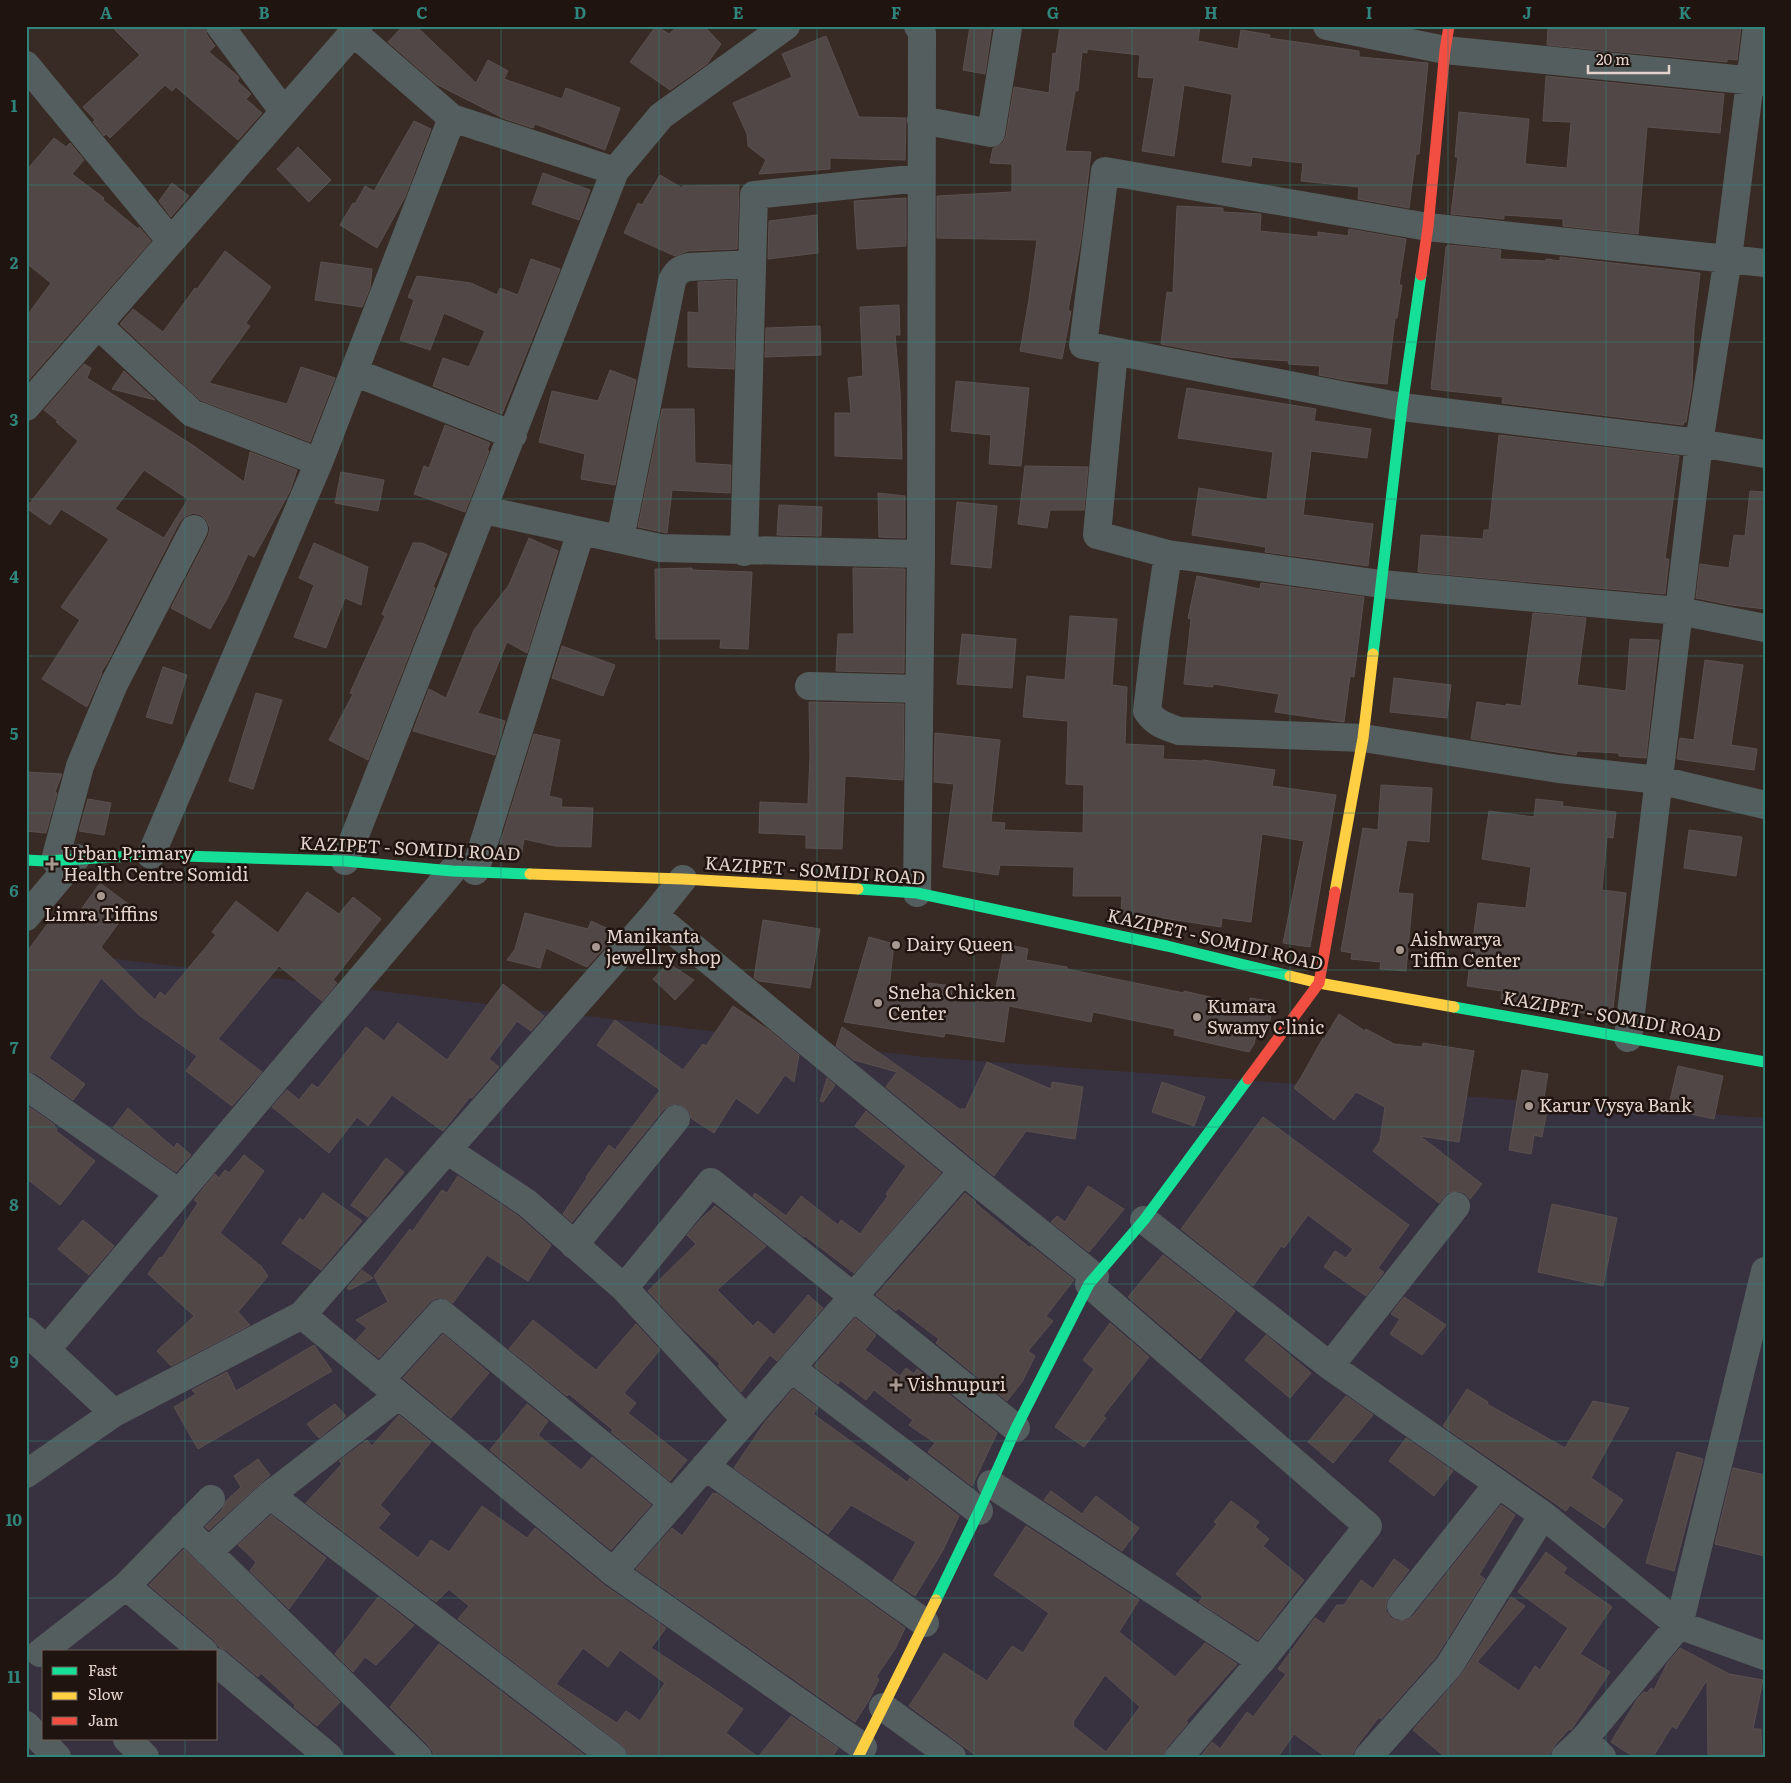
<svg xmlns="http://www.w3.org/2000/svg" width="1791" height="1783" font-family="Literata,serif">
	<style>
		.medical { fill: #383240; fill-rule: evenodd }
		.building { fill: #514746; stroke: #5a504f; fill-rule: evenodd }
		.lines { fill: none; stroke-linecap: round; stroke-linejoin: round }
		.street { stroke: #555e5f; stroke-width: 28 }
		.fast { stroke: #16e098; stroke-width: 11 }
		.slow { stroke: #ffcf43; stroke-width: 11 }
		.jam { stroke: #f24e42; stroke-width: 11 }
		.grid { fill: none; stroke: #2f847c; stroke-width: 1; stroke-opacity: 0.55 }
		.poi-dot { fill: #a79892; stroke: #1f140f; stroke-width: 2 }
		.labels { text-anchor: middle; stroke-width: 5; stroke-linejoin: round; paint-order: stroke }
		.street-label { font-size: 18px; fill: #e3d3cc; stroke: #1f140f }
		.poi-label { font-size: 18px; fill: #e3d3cc; stroke: #1f140f; text-anchor: start }
		.neatline { fill: none; stroke: #2f847c; stroke-width: 2 }
		.grid-label { font-size: 16px; text-anchor: middle; font-weight: bold; fill: #2f847c }
	</style>
	<rect width="100%" height="100%" fill="#382b25"/>
	<path class="medical" d="M26,948L924,1057L1765,1118V1757H26ZM44,1652H216V1739H44Z"/>
	<path class="building" d="M111,26H205L207,35L215,46L209,52L238,76L239,78L237,81L251,94L246,99L262,113L238,140L176,87L172,91L165,85L110,138L106,134L104,136L93,122L95,120L83,107L140,55Z
		M403,26H416L476,83L488,60L508,71L504,79L562,99L566,88L620,108L605,150L535,124L533,128L505,119L436,84L388,42Z
		M656,26L669,34L678,26H704L721,44L707,64L670,90L630,62Z
		M970,26H992L985,74L963,70Z
		M1060,26H1200L1198,41L1238,49L1241,30L1270,35L1269,38L1359,51V57L1428,63L1419,154H1416L1409,208L1358,199L1359,187L1301,181L1303,163L1252,157L1251,166L1222,162L1232,96L1231,94L1184,85L1174,156L1142,151L1154,78L1138,77L1140,55L1087,49V53L1082,52L1078,91H1075L1065,151L1091,152L1081,239L1068,311H1071L1062,359L1020,351L1029,299L1037,240L937,238V196L1012,192V164L990,163L993,148L1003,143L1006,136L1014,87L1049,93L1053,53L1056,54Z
		M1548,26H1741L1737,60L1727,59V62L1547,45Z
		M826,36L859,117L906,118L905,160L830,158V169L759,174L766,160L748,146L747,134L733,103L792,77L782,54Z
		M1546,76L1724,94L1720,133L1647,127L1638,234L1563,226V219L1504,215V219L1451,214L1458,157H1455L1459,112L1529,119L1525,164L1567,168L1571,122L1543,121Z
		M414,121L431,129L405,197L377,248L340,225L353,203L355,204L365,186L374,191Z
		M54,138L66,147L70,143L84,160L72,174L104,198L103,200L138,229L139,227L151,241L26,383V317L51,283L26,263V171Z
		M298,147L331,180L309,202L277,169Z
		M543,173L590,190L579,220L532,204Z
		M660,175L682,188L683,186L739,185L737,249L688,251L675,256L624,233L638,203L642,205Z
		M172,183L189,196L171,217L159,201Z
		M906,198V246L857,249L854,201Z
		M1177,206L1223,208V212L1261,214L1260,231L1318,237V232L1348,236L1349,229L1406,239L1399,285H1402L1397,318H1395L1387,384L1345,380L1319,375L1320,366L1288,364L1289,361L1228,357L1161,344L1167,292L1173,293Z
		M817,215L818,253L768,259L769,221Z
		M1448,245L1501,250L1500,259L1546,261V259L1560,261V257L1700,273L1694,327L1692,386L1686,422H1684L1683,425L1502,403L1503,397L1431,389L1446,247H1447Z
		M225,251L271,287L246,323L250,326L209,383L287,404L301,367L335,378L310,442L200,400L120,324L133,309L163,332L195,288L197,289Z
		M531,259L560,269L502,414L433,386L443,358L469,367L485,331L444,313L430,350L400,340L414,300L408,297L417,276L471,283L497,295L500,288L518,295Z
		M321,262L372,269L370,288L362,307L315,300Z
		M736,280L734,369L688,367V312L699,313L698,282Z
		M899,305L900,335H895L900,391L902,459L835,456V413H851L848,378L863,376L860,307Z
		M820,326L821,355L765,357L766,328Z
		M84,364L91,368L87,378L194,446L244,482L250,452L297,470L290,491L254,557L248,554L228,597L210,629L171,608L208,536L210,529L207,521L201,515L193,513L186,516L180,521L107,663L101,672L102,673L87,707L42,679L80,620L61,607L109,539L61,509L50,525L26,508L78,441L56,422L58,421L44,410ZM144,470L188,499L164,538L115,509Z
		M610,370L636,380L615,485L581,479L585,454L539,442L552,391L598,401Z
		M124,371L155,400L112,389Z
		M956,381L1029,388L1021,466L989,464L991,435L951,431Z
		M1187,388L1316,409L1314,421L1371,429L1367,458L1311,451L1303,515L1373,524L1368,566L1265,552L1266,547L1192,535L1199,488L1267,500L1273,452L1178,438Z
		M662,409H694L695,463L731,465L730,493L672,490L667,533L638,527Z
		M445,425L490,443L487,450L489,451L465,512L414,494L424,466L429,468Z
		M1499,435L1679,456L1665,559H1669L1665,594L1418,572L1421,535L1483,539L1484,530H1489Z
		M1025,466L1088,467L1084,510H1050L1047,528L1018,524Z
		M341,472L384,480L378,511L335,503Z
		M1750,491L1765,492V609L1731,605L1696,598L1700,564L1729,568L1734,535L1745,536Z
		M878,493L905,496V538L879,537Z
		M957,502L997,506L991,568L951,564Z
		M779,505L822,507L821,536L777,535Z
		M529,538L558,551L527,653L507,642L478,713L505,721L495,755L413,731L429,689L446,698L474,630L509,585Z
		M314,543L368,567L361,605L345,598L326,648L294,637L314,585L299,578Z
		M413,543H422L447,554L433,587L435,588L368,760L329,740L353,694L350,693L385,616L382,614Z
		M692,568V570L752,572L748,649L720,648L721,639H656L655,569Z
		M853,568L905,569L904,673L836,671L838,634H854Z
		M1197,576L1260,589L1261,583L1364,597L1354,677L1350,676L1344,722L1275,712L1279,694L1213,684V687L1184,684L1191,619L1188,618Z
		M1533,613L1586,618L1577,685L1626,691L1630,639L1659,640L1646,758L1619,756V753L1577,751L1576,755L1471,739L1477,702L1506,706V704L1521,706Z
		M1070,616L1117,619L1112,685L1127,687L1125,744L1164,746L1163,759L1203,761V760L1275,770L1272,786L1336,795L1310,947L1283,943L1304,841L1262,834L1251,922L1222,918L1221,927L1157,917V916L1121,914L1122,896H1073L1074,867L1000,865L998,875L943,867L954,784L934,782L935,733L1000,740L991,822L1005,823L1004,830L1083,833L1084,785L1066,784L1068,721L1023,717L1027,676L1065,680Z
		M962,634L1016,639L1012,688L957,684Z
		M562,646L615,665L603,696L552,678Z
		M1705,660L1743,665L1731,745L1757,749L1754,770L1677,759L1680,738L1694,740Z
		M163,667L187,675L172,724L146,717Z
		M1394,678L1451,685L1447,718L1390,712Z
		M256,693L282,700L253,789L229,781Z
		M809,702L904,704L903,780L845,776L842,849L806,848V835L759,833L760,802L808,804L810,756Z
		M534,734L560,740L549,796L562,799L561,807L593,808L591,847L555,846L524,839L521,857L497,853Z
		M26,772L62,774L55,792L57,793L46,833L26,831Z
		M1381,785L1432,788L1429,842L1407,840L1398,893L1413,894L1406,971L1380,969L1381,962L1351,959L1352,953L1341,951L1363,828L1378,830Z
		M88,799L111,803L104,835L79,831Z
		M1536,799L1563,802L1562,806L1616,812L1613,838L1607,837L1602,890L1626,893L1612,1018L1501,999L1502,991L1467,986L1478,903L1526,908L1531,867L1482,859L1489,811L1534,817Z
		M1689,830L1742,837L1736,876L1684,868Z
		M100,883L131,906L101,947L155,1000L160,992L165,996L216,935L212,932L236,901L278,933L307,892L339,914L353,897L381,919L333,980L337,983L322,1001L279,966L218,1039L262,1072L232,1106L186,1071L197,1056L139,1015L101,978L49,1058L85,1084L73,1100L35,1073L26,1071V953L60,907L75,918Z
		M525,913L588,929L591,921L618,933L587,967L546,948L540,968L507,960L515,949Z
		M763,920L820,929L810,988L759,981L754,978Z
		M869,937L894,944L888,996L926,1000L928,983L953,986L951,997L993,1003L1005,944L1028,949L1026,960L1067,967V969L1184,993V991L1249,1006L1250,998L1274,1002L1269,1024L1260,1036L1256,1035L1254,1044L1249,1052L1174,1035L1175,1029L1093,1012L1091,1022L1009,1006L1004,1042L945,1033L944,1037L844,1022Z
		M668,963L694,980L675,1000L653,979Z
		M503,984L544,1016L531,1031L517,1021L489,1059L499,1067L472,1098L470,1097L443,1131L392,1095L368,1126L357,1117L329,1153L272,1107L287,1090L299,1100L312,1084L318,1088L366,1027L384,1041L398,1023L447,1060Z
		M733,1006L769,1030L799,1055L794,1082L785,1075L758,1114L736,1098L714,1133L691,1118L690,1113L685,1107L678,1104L670,1105L664,1109L572,1222L563,1214L587,1178L586,1177L609,1145L615,1150L660,1090L597,1045L615,1020L683,1070L703,1044L706,1046Z
		M1339,1014L1365,1031L1366,1029L1394,1044L1422,1047L1423,1043L1474,1051L1459,1142L1420,1136L1482,1184L1470,1199L1465,1193L1458,1191L1447,1193L1439,1203L1373,1151L1380,1141L1385,1107L1356,1092L1334,1120L1294,1088L1300,1079L1323,1038L1324,1039Z
		M842,1027L961,1110L962,1108L965,1110L987,1062L1051,1089L1052,1082L1083,1087L1075,1139L1026,1131L994,1176L886,1087L897,1072L854,1060L836,1046Z
		M1678,1066L1723,1076L1714,1119L1668,1109Z
		M1522,1070L1548,1074L1542,1110L1547,1111L1542,1137L1534,1135L1531,1154L1509,1150Z
		M827,1078L835,1085L823,1102L820,1101Z
		M1162,1082L1205,1097L1194,1126L1152,1112Z
		M26,1105L55,1125L54,1127L57,1129L56,1131L95,1161L60,1205L26,1178Z
		M128,1108L174,1148L177,1143L191,1155L176,1172L113,1128Z
		M866,1111L941,1173L854,1273L805,1236L804,1237L753,1196L755,1193L786,1216L801,1196L838,1225L841,1220L860,1234L888,1196L886,1194L906,1166L855,1126Z
		M1263,1117L1409,1225L1378,1268L1384,1272L1366,1296L1324,1267L1335,1251L1346,1258L1353,1249L1308,1215L1284,1248L1281,1246L1253,1286L1181,1229Z
		M244,1155L264,1171L220,1233L261,1266L268,1276L238,1312L250,1325L171,1366L157,1351L194,1316L148,1274L160,1257L162,1258L198,1203L194,1200L215,1174L219,1178L225,1170L229,1173Z
		M386,1158L404,1172L368,1217L351,1205Z
		M458,1176L517,1215L551,1245L528,1281L487,1255L453,1303L443,1298H436L430,1302L379,1358L356,1340L367,1328L356,1320L388,1302L374,1276L410,1229L412,1232L442,1190L447,1193Z
		M1088,1186L1124,1209L1089,1252L1051,1222L1057,1216L1065,1222Z
		M323,1193L362,1221L321,1270L282,1243L300,1218L303,1221Z
		M965,1193L976,1202L975,1203L1030,1248L1031,1246L1074,1280L1046,1316L1053,1321L1028,1351L1035,1356L1022,1382L1007,1401L936,1343L939,1339L898,1308L896,1311L876,1295Z
		M1552,1204L1617,1218L1603,1286L1538,1272Z
		M715,1206L766,1246L717,1290L753,1326L758,1321L774,1335L808,1295L823,1308L777,1361L770,1355L741,1392L718,1366L720,1364L683,1329L648,1291L696,1244L687,1235L702,1218Z
		M83,1220L114,1246L89,1275L58,1249Z
		M1163,1255L1235,1311L1200,1359L1128,1297Z
		M362,1270L373,1278L349,1290L347,1288Z
		M1404,1297L1446,1325L1422,1355L1390,1334L1400,1319L1391,1314Z
		M855,1318L876,1335L865,1350L900,1376L906,1368L914,1374L917,1369L997,1433L972,1486L928,1452L935,1443L909,1425L913,1420L874,1390L866,1400L840,1380L838,1384L814,1366Z
		M533,1320L596,1370L636,1324L660,1350L624,1393L636,1403L628,1413L687,1460L670,1481L611,1432L613,1430L569,1394L567,1396L509,1349Z
		M1110,1323L1149,1357L1103,1416L1106,1418L1084,1447L1055,1427L1094,1369L1083,1360Z
		M443,1334L489,1373L451,1418L403,1378Z
		M1266,1335L1311,1373L1290,1398L1245,1360Z
		M314,1345L332,1371L198,1449L174,1407L196,1394L192,1390L227,1372L236,1391Z
		M793,1389L818,1408L813,1414L907,1482L910,1478L959,1516L943,1550L915,1596L893,1581L916,1542L851,1505L828,1534L734,1468L765,1422Z
		M1467,1389L1488,1402L1487,1404L1565,1448L1593,1401L1629,1408L1591,1478L1623,1500L1604,1528L1570,1505L1566,1511L1443,1426Z
		M1346,1396L1373,1415L1333,1463L1308,1442Z
		M335,1404L346,1416L319,1438L307,1424Z
		M527,1404L548,1421L538,1435L581,1470L592,1457L651,1505L611,1550L490,1450Z
		M399,1415L431,1442L380,1505L390,1514L378,1528L418,1558L431,1540L449,1552L482,1506L527,1538L535,1528L604,1585L666,1628L651,1648L699,1679L743,1709L726,1733L758,1757L791,1716L838,1748L832,1757H628L627,1751L622,1745L458,1619L469,1606L449,1589L436,1602L306,1503L342,1464L339,1461L367,1440L372,1446ZM583,1648L608,1667L620,1650L665,1683L640,1721L626,1711L617,1723L556,1684Z
		M1406,1438L1453,1471L1434,1496L1389,1461Z
		M1677,1452L1703,1459L1674,1571L1646,1563Z
		M258,1459L270,1475L209,1530L205,1527L222,1510L226,1501L241,1487L234,1476Z
		M1733,1468L1765,1475V1556L1715,1544Z
		M1051,1491L1082,1514L1096,1496L1139,1528L1122,1551L1044,1500Z
		M713,1493L716,1495V1493L905,1628L895,1649L876,1677L879,1679L869,1700L855,1722L636,1569L672,1528L682,1536Z
		M1231,1501L1259,1522L1255,1527L1269,1539L1263,1546L1304,1580L1258,1640L1199,1602L1203,1597L1176,1574L1217,1524L1214,1522Z
		M1501,1505L1515,1515L1479,1575L1485,1579L1436,1657L1381,1719L1379,1717L1356,1747L1351,1757H1326L1294,1734L1278,1757H1200L1212,1742L1220,1749L1247,1712L1253,1717L1286,1674L1278,1669L1315,1618L1324,1624L1337,1605H1344L1361,1580L1373,1589L1394,1559L1409,1570L1389,1597L1386,1603V1611L1391,1618L1398,1621L1407,1620L1413,1616Z
		M271,1515L326,1558L289,1609L250,1571L256,1562L238,1545Z
		M1026,1526L1139,1600L1119,1632L1175,1677L1205,1643L1237,1664L1186,1721L1188,1723L1167,1747L1164,1757H978L909,1706L944,1653L987,1681L1012,1646L1023,1653L1049,1613L994,1575ZM1105,1675L1140,1707L1106,1752L1073,1726L1074,1723L1073,1722Z
		M184,1549L340,1702L317,1726L294,1707L295,1705L261,1673L258,1677L226,1650L219,1647L214,1640L149,1585Z
		M1546,1552L1567,1568L1563,1573L1612,1607L1580,1654L1610,1672L1571,1730L1569,1729L1554,1746L1548,1757H1445L1413,1730L1462,1674L1511,1597L1525,1606L1477,1662L1519,1691L1535,1666L1540,1670L1568,1628L1518,1592Z
		M378,1597L414,1625L376,1665L365,1657L353,1672L335,1654Z
		M439,1644L587,1757H433V1752L429,1746L390,1707Z
		M1680,1648L1729,1674L1763,1680L1753,1729H1761L1762,1757H1708L1707,1680L1676,1729L1672,1726L1653,1757H1634L1611,1742L1638,1698L1644,1692L1647,1693L1651,1688L1654,1690L1668,1662Z"/>
	<g class="lines">
		<path class="street" d="M220,26L284,112
			M1327,26L1445,50L1765,82
			M353,32L452,118L615,171
			M26,65L171,241
			M921,120L991,133L1008,28
			M1765,263L1428,227L1105,171L1083,345L1402,407L1699,443L1765,454
			M98,325L192,413L319,462
			M1114,351L1097,535L1168,554L1381,584L1679,611L1765,628
			M354,372L513,435
			M26,407L359,26
			M484,510L660,548L921,554
			M620,539L672,281C676,272 680,269 689,267L752,264
			M744,552L754,195L921,178
			M1168,554L1156,635L1147,711C1156,724 1165,726 1179,731L1363,738L1559,769L1659,780L1765,805
			M809,686L919,689
			M151,855L319,462L452,118
			M55,860L80,766L114,684L194,529
			M345,861L615,171L661,116L786,26
			M475,871L581,531
			M917,893L921,554L922,33L918,26
			M654,915L963,1171L1095,1277
			M26,917L76,858
			M1628,1038L1699,443L1728,258L1757,26
			M26,1086L179,1193
			M447,1150L527,1203L624,1288L746,1420
			M1144,1220L1330,1366L1543,1515L1679,1625L1765,1656
			M574,1245L676,1119
			M1089,1284L1368,1526L1261,1661L1179,1757
			M624,1288L711,1182L1016,1428
			M302,1315L613,1572L863,1747
			M26,1331L114,1413
			M47,1349L452,871
			M1330,1366L1456,1206
			M791,1368L979,1511
			M380,1380L441,1313L673,1503
			M705,1466L925,1623
			M26,1474L114,1413L302,1315L654,915L683,879
			M991,1484L1261,1661
			M270,1495L613,1757
			M183,1527L418,1757
			M208,1552L270,1495L398,1396
			M613,1572L963,1171
			M126,1586L211,1499
			M1401,1606L1498,1484
			M40,1653L126,1586L204,1652
			M216,1662L329,1757
			M883,1707L952,1757
			M26,1725L57,1757
			M127,1739L145,1757
			M1584,1739L1602,1757
			M1368,1757L1449,1666L1543,1515
			M1565,1757L1584,1739L1679,1625L1765,1271"/>
		<path class="fast" d="M1373,654L1402,407L1421,275
			M26,860L45,861L151,855L345,861L452,871L530,874
			M858,889L917,893L1167,946L1290,976
			M1454,1007L1765,1062
			M936,1600L979,1511L1016,1428L1089,1284L1144,1220L1248,1079"/>
		<path class="slow" d="M530,874L683,879L858,889
			M1335,892L1363,738L1373,654
			M1290,976L1319,983L1454,1007
			M858,1757L936,1600"/>
		<path class="jam" d="M1421,275L1428,227L1445,50L1449,26
			M1248,1079L1319,983L1335,892"/>
	</g>
	<path class="grid" d="M185,26V1652M343,26V1757M501,26V1757M659,26V1757M817,26V1757M974,26V1757M1132,26V1757M1290,26V1757M1448,26V1757M1606,26V1757M26,185H1765M26,342H1765M26,499H1765M26,656H1765M26,813H1765M26,970H1765M26,1127H1765M26,1284H1765M26,1441H1765M26,1598H1765M185,1739V1757"/>
	<g class="poi-dot">
		<path d="M49.5 856.5h5v5h5v5h-5v5h-5v-5h-5v-5h5z"/>
		<circle cx="101" cy="896" r="5"/>
		<circle cx="896" cy="945" r="5"/>
		<circle cx="596" cy="947" r="5"/>
		<circle cx="1400" cy="950" r="5"/>
		<circle cx="878" cy="1003" r="5"/>
		<circle cx="1197" cy="1017" r="5"/>
		<circle cx="1529" cy="1106" r="5"/>
		<path d="M893.5 1377.5h5v5h5v5h-5v5h-5v-5h-5v-5h5z"/>
	</g>
	<g class="labels">
		<g class="street-label">
			<text transform="translate(410 849) rotate(3)" y="6">KAZIPET - SOMIDI ROAD</text>
			<text transform="translate(815 871) rotate(4)" y="6">KAZIPET - SOMIDI ROAD</text>
			<text transform="translate(1215 940) rotate(13)" y="6">KAZIPET - SOMIDI ROAD</text>
			<text transform="translate(1612 1017) rotate(10)" y="6">KAZIPET - SOMIDI ROAD</text>
		</g>
		<g class="poi-label">
			<text x="63" y="860">Urban Primary<tspan x="63" dy="21">Health Centre Somidi</tspan></text>
			<text x="101" y="921" text-anchor="middle">Limra Tiffins</text>
			<text x="606" y="943">Manikanta<tspan x="606" dy="21">jewellry shop</tspan></text>
			<text x="1410" y="946">Aishwarya<tspan x="1410" dy="21">Tiffin Center</tspan></text>
			<text x="906" y="951">Dairy Queen</text>
			<text x="888" y="999">Sneha Chicken<tspan x="888" dy="21">Center</tspan></text>
			<text x="1207" y="1013">Kumara<tspan x="1207" dy="21">Swamy Clinic</tspan></text>
			<text x="1539" y="1112">Karur Vysya Bank</text>
			<text x="907" y="1391">Vishnupuri</text>
		</g>
	</g>
	<rect width="1791" height="1783" fill="none" stroke="#1f140f" stroke-width="55"/>
	<rect x="42" y="1650" width="175" height="90" fill="#1f140f" stroke="#6d605b"/>
	<rect x="52" y="1667" width="25" height="8" fill="#16e098" stroke="#6d605b"/>
	<text x="88" y="1676" font-size="15" fill="#e3d3cc">Fast</text>
	<rect x="52" y="1692" width="25" height="8" fill="#ffcf43" stroke="#6d605b"/>
	<text x="88" y="1700" font-size="15" fill="#e3d3cc">Slow</text>
	<rect x="52" y="1717" width="25" height="8" fill="#f24e42" stroke="#6d605b"/>
	<text x="88" y="1726" font-size="15" fill="#e3d3cc">Jam</text>
	<path d="M1588 65v8h81v-8" fill="none" stroke="#e3d3cc" stroke-width="2.5"/>
	<text x="1596" y="65" font-size="15" fill="#e3d3cc" stroke="#1f140f" stroke-width="4" paint-order="stroke">20 m</text>
	<rect x="28" y="28" width="1736" height="1728" class="neatline"/>
	<g class="grid-label">
		<text x="106" y="19">A</text>
		<text x="264" y="19">B</text>
		<text x="422" y="19">C</text>
		<text x="580" y="19">D</text>
		<text x="738" y="19">E</text>
		<text x="896" y="19">F</text>
		<text x="1053" y="19">G</text>
		<text x="1211" y="19">H</text>
		<text x="1369" y="19">I</text>
		<text x="1527" y="19">J</text>
		<text x="1685" y="19">K</text>
		<text x="14" y="112">1</text>
		<text x="14" y="269">2</text>
		<text x="14" y="426">3</text>
		<text x="14" y="583">4</text>
		<text x="14" y="740">5</text>
		<text x="14" y="897">6</text>
		<text x="14" y="1054">7</text>
		<text x="14" y="1211">8</text>
		<text x="14" y="1368">9</text>
		<text x="14" y="1526">10</text>
		<text x="14" y="1683">11</text>
	</g>
</svg>
